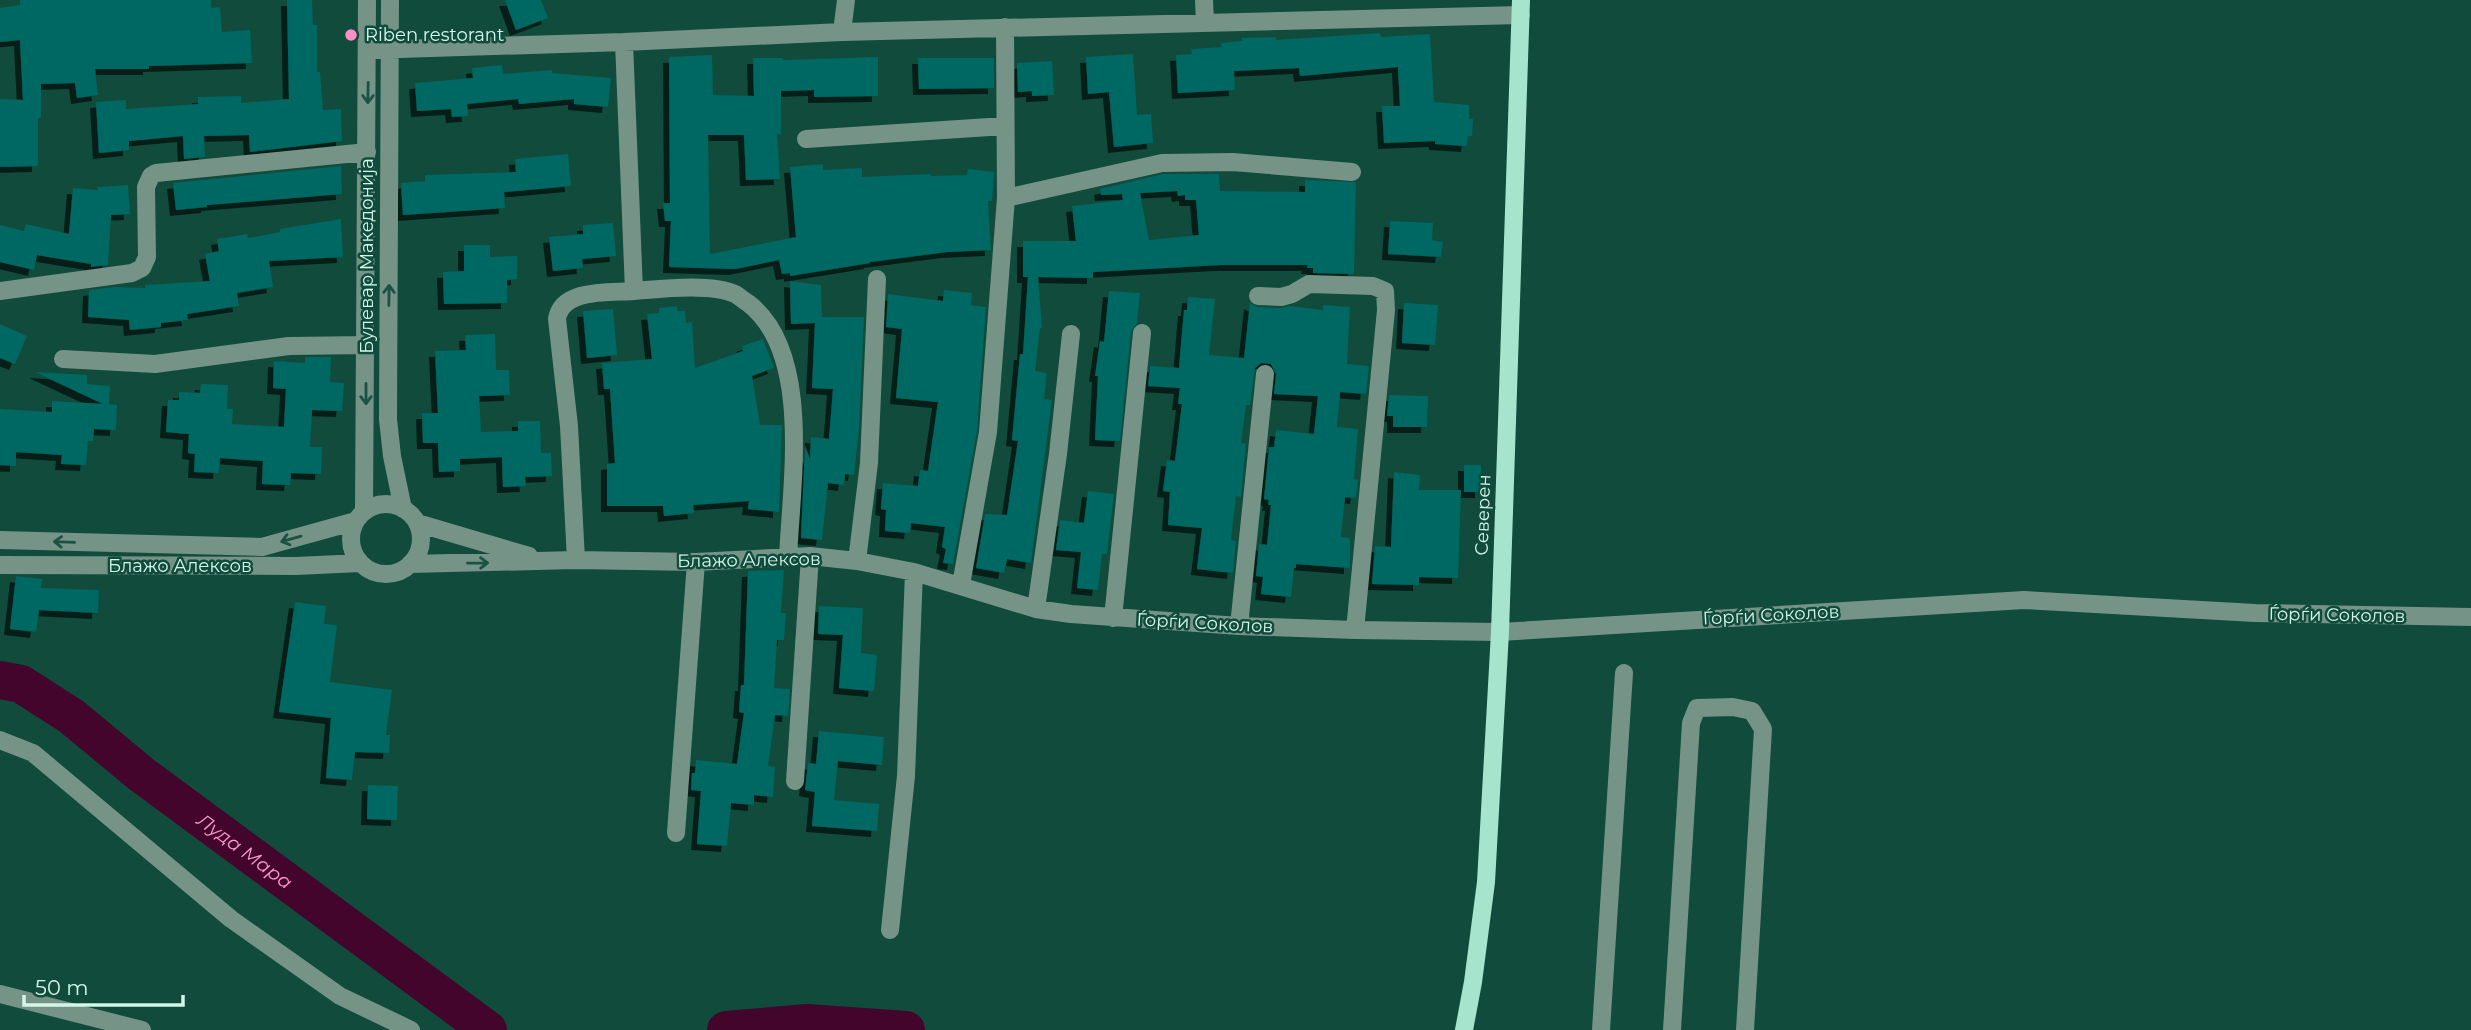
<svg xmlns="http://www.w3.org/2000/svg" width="2471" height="1030" font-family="Montserrat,sans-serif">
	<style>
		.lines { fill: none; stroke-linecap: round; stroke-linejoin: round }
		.river { stroke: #43052b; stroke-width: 38 }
		.building { fill: #036762; fill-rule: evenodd; filter: url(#shadow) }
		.minor { stroke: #759387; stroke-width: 18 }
		.major { stroke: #a6e4cd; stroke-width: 18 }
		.oneway { stroke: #1a5243 }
		.poi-dot { fill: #fb8fc5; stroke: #104b3b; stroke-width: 2.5 }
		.labels { text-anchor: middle; stroke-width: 5; stroke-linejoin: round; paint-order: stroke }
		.poi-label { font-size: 18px; fill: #d3f6e8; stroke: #104b3b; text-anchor: start }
		.street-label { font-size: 18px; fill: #d3f6e8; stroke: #104b3b }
		.water-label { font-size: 19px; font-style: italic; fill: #fc9bca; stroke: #104b3b }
	</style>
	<defs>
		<filter id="shadow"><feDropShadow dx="-6" dy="6" stdDeviation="0" flood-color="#0009"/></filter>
	</defs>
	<rect width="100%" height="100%" fill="#104b3b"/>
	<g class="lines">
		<g class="river">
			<path id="s1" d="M0,680L21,684L71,716L141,774L488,1030"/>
			<path d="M726,1030L807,1023L906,1030"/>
		</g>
	</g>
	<path class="building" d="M20,0H211V8L220,7L222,32L250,30L252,63L149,66V69H95L98,95L77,98L75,83L41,84V118H38V166L0,167V99L23,100L20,40L0,42V8L20,5Z
		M287,0H312L313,25H317V72H320L323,110L341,109L342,141L250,152L249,135L204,136L205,157L184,159L183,136L129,141V150L99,153L96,102L126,100V109L198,104V97L241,96V103L289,99Z
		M505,0H541L548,18L516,30Z
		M1380,33L1381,37L1430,34L1434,102L1469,105V119H1473L1472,136H1468L1467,146L1435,144V141L1384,143L1382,106H1400L1398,67L1300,76L1299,68L1234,71L1235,90L1178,93L1176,55L1192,54L1191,49L1222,47L1221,43L1242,41V38L1276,37V40Z
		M1133,54L1137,115L1151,114L1153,143L1114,147L1109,92L1088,94L1086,57Z
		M712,55L713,95L754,96L753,58H783V60L878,57V96L814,97V90L781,91V134H777L780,179L746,180L744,135H708L710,254L796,237L790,167L823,164V170L862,168V177L931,174V176L967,175L968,169L994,172L992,201H988L991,250L947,252L870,262V263L790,276V273L782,274L779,260L735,269L669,267L671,221H665L663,203H670L669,57Z
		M918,58H994V88L919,89Z
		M1052,61L1054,95L1032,96V91L1018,92L1017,63Z
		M502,65L503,74L552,70V73L611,78L608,107L574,104V99L519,104L518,99L467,104L468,116L452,117L451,109L417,111L415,83L473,78L472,68Z
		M568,154L571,186L504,192L505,208L403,215L401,183L425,181V175L516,172L515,159Z
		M341,166L342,194L207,205V207L176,210L173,183Z
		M1163,174H1219L1220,191L1305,192V180L1356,182L1354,274L1313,273V268H1307L1308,265H1220L1093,272V278L1038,277L1042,328H1040L1035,371L1047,373L1044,399L1052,400L1031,563L1007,559L1004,573L976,568L985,514L1007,515L1018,441L1012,440L1020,354H1023L1028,277H1023V241H1076L1072,206L1123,200L1122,194L1101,195L1100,189ZM1177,191L1178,196L1185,195V200H1196L1199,235L1149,240L1140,193Z
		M128,185L130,214L111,215L108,265L91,267V264L37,255L34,270L0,262V225L24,231L26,224L69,234L73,188L98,190V187Z
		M341,219L343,257L269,261L273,287L237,293L239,306L187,314L188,320L161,323V327L130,330L129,320L88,317L89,290L116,287L145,288V285L210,281L205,254L219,251L217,239L247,234L248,238L280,232V229Z
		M1390,221L1433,223L1432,240L1443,242L1441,257L1388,254Z
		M613,223L616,256L582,259L583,268L553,271L549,237L583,234V225Z
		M464,245H490V257L517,256V279L507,280V303L444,304L443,272L464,271Z
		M790,281L821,285L822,317H864L859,428L854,475L845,474L844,485L828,483L822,540L801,538L805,446L810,459L811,437L829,439L833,389L812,388L815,323L791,324Z
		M944,290L972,293L971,305L986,307L977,431L953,564L943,563L946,549L942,547L945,527L911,523L910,533L885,531L886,510L881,509L883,483L918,486L920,470L928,471L938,402L896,398L902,329L886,327L888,294L943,301Z
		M1109,291L1140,293L1137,323L1131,332L1120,441L1095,440L1098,376H1095L1100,341L1104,342Z
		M1188,297L1215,299L1209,355L1244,358L1250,303L1257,307L1281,308L1290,306L1323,310V305L1350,307L1347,364L1369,366L1366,394L1340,392L1337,427L1358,429L1354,479L1358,480L1356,498L1345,497L1341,537L1350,538V568L1296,564V568H1294L1291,597L1261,594L1263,577L1256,576L1259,544L1267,545L1271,505H1268L1269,500L1264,499L1269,447H1274L1276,430L1314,434L1318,396L1274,394L1276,374L1271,364L1261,363L1255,368L1250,405H1246L1241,443L1246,444L1241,497L1236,496L1231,540L1236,541L1233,573L1197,569L1202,528L1168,525L1170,492L1163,491L1167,460L1175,461L1182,404H1178L1180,388L1148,386L1150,366L1179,368L1184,310H1187Z
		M1404,303L1438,305L1435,345L1402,343Z
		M677,306L678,311H685L686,323L692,322L695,368L743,351L742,346L763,339L774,368L752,376L760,425H782L779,512L748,509L749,501L693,505L694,513L664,516L663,506H607V464L615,463L610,389H604L602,363L652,359L647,314L659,313V308Z
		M613,309L617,355L587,358L583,311Z
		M0,324L27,336L15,364L0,358Z
		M495,334L496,370H509L510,395L479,396L481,432L518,431V421H540L541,453H551L552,476L525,477L526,486L503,487L502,457L460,459V471L439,472L438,443H423L422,413H438L435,351L466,350L465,335Z
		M305,357H331L330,382L344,383L342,411L312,410L310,447H322L321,474L291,473L290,485L262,484L263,461L220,458L219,473L194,472L195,454L188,453L189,434L166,432L168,400H179V392L200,393L201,384L228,385L227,409H233L232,424L284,427L286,389L273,388L274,361L305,363Z
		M35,372L87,375V384L110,386L109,404L117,405L116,430L94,429L93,441H88L86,465L61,464L62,455L16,452V466L0,465V409L52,412V401L103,404Z
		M1389,395L1428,396L1427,427H1393V416H1387Z
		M1464,465H1481V492H1464Z
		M1394,472L1420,475L1419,490H1461L1458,578L1419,577V585L1372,584L1375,546L1391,547Z
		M1088,491L1114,494L1107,554H1102L1098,590L1077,588L1081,552L1056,550L1060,520L1084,523Z
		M784,570L781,613H786L784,640H777L774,688L790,689L788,716L775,715L768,766L775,767L773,797L754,795V805L731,803L727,846L697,844L701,791L691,790L692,773H695L696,760L737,764L744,713L739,712L741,685H744L748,571Z
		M16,576L42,579L41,588L99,590L98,613L39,610L36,632L10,629Z
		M295,602L326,606L324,624L337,625L330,682L392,690L386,735H390L389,753L355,752L352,780L326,778L331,718L279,712Z
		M819,606L863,608L861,653L877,655L874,691L839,688L843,635L818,634Z
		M819,731L884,737L882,765L838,761L834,800L879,804L877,831L812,826L815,792L805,790L808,763L816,764Z
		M368,785L398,786L397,820L367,819Z"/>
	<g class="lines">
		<path class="minor" d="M390,0L388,419L392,456L403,509
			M1204,0L1205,22
			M842,32L846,0
			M368,50L624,42L842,32L1521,15
			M806,139L1005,126
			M1006,198L1162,163L1233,162L1352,172
			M0,291L132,273L142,268L147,257L146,187L151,176L156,173L367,152
			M634,291C661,289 709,283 735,294C739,296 744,301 748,303C813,352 791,485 788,558
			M1258,296L1281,297L1292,294L1309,284L1373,286L1385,291L1386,310L1355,630
			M63,359L155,364L289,346L366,345
			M351 539a35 35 0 1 1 70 0a35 35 0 1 1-70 0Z
			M364,512L367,0
			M417,523L529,556
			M0,540L262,547L356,521
			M576,560L569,426L557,319C562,288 610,293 634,291L624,42
			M857,561L869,463L877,279
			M410,564L576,560L696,562L810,556L857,561L914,572L1036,609L1071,614L1239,626L1355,630L1500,632L2024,600L2255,613L2471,617
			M0,565L296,566L360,563
			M961,585L988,432L1006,198L1005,27
			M1036,609L1058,454L1071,334
			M1113,618L1142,333
			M1239,626L1265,374
			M0,740L33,753L231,919L340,996L411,1030
			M795,781L810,556
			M676,833L696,562
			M890,930L906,776L914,572
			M0,994L142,1030
			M1601,1030L1624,673
			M1672,1030L1691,723L1697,708L1733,707L1752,711L1763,729L1745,1030"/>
		<path class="major" d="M1464,1030L1473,982L1486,882L1500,632L1521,0"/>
	</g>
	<defs><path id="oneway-shaft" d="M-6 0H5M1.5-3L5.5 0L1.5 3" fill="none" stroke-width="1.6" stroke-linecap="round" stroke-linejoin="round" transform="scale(1.75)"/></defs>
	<g class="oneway">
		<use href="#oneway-shaft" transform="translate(368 93) rotate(91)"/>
		<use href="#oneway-shaft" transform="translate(389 295) rotate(-89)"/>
		<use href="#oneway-shaft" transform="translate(366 394) rotate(90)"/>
		<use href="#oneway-shaft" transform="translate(291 539) rotate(164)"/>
		<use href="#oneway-shaft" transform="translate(64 542) rotate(-178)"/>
		<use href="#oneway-shaft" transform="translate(478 563) rotate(-1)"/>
	</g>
	<circle class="poi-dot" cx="351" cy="35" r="7"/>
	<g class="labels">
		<g class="poi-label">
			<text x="365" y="41">Riben restorant</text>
		</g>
		<g class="street-label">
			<text transform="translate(367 256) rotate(-90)" y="6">Булевар Македонија</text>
			<text transform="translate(1483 515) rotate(-88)" y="6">Северен</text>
			<text transform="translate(749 560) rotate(-1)" y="6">Блажо Алексов</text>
			<text x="180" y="572">Блажо Алексов</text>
			<text transform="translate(1771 615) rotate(-3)" y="6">Ѓорѓи Соколов</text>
			<text transform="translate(2337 615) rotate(1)" y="6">Ѓорѓи Соколов</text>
			<text transform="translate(1205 623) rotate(3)" y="6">Ѓорѓи Соколов</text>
		</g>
		<g class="water-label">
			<text dy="7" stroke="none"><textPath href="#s1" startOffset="301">Луда Мара</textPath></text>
		</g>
	</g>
	<path d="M24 995v10h159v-10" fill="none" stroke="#d3f6e8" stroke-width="3.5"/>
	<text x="35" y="995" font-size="21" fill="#d3f6e8" stroke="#104b3b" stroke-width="5" paint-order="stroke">50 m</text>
</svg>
